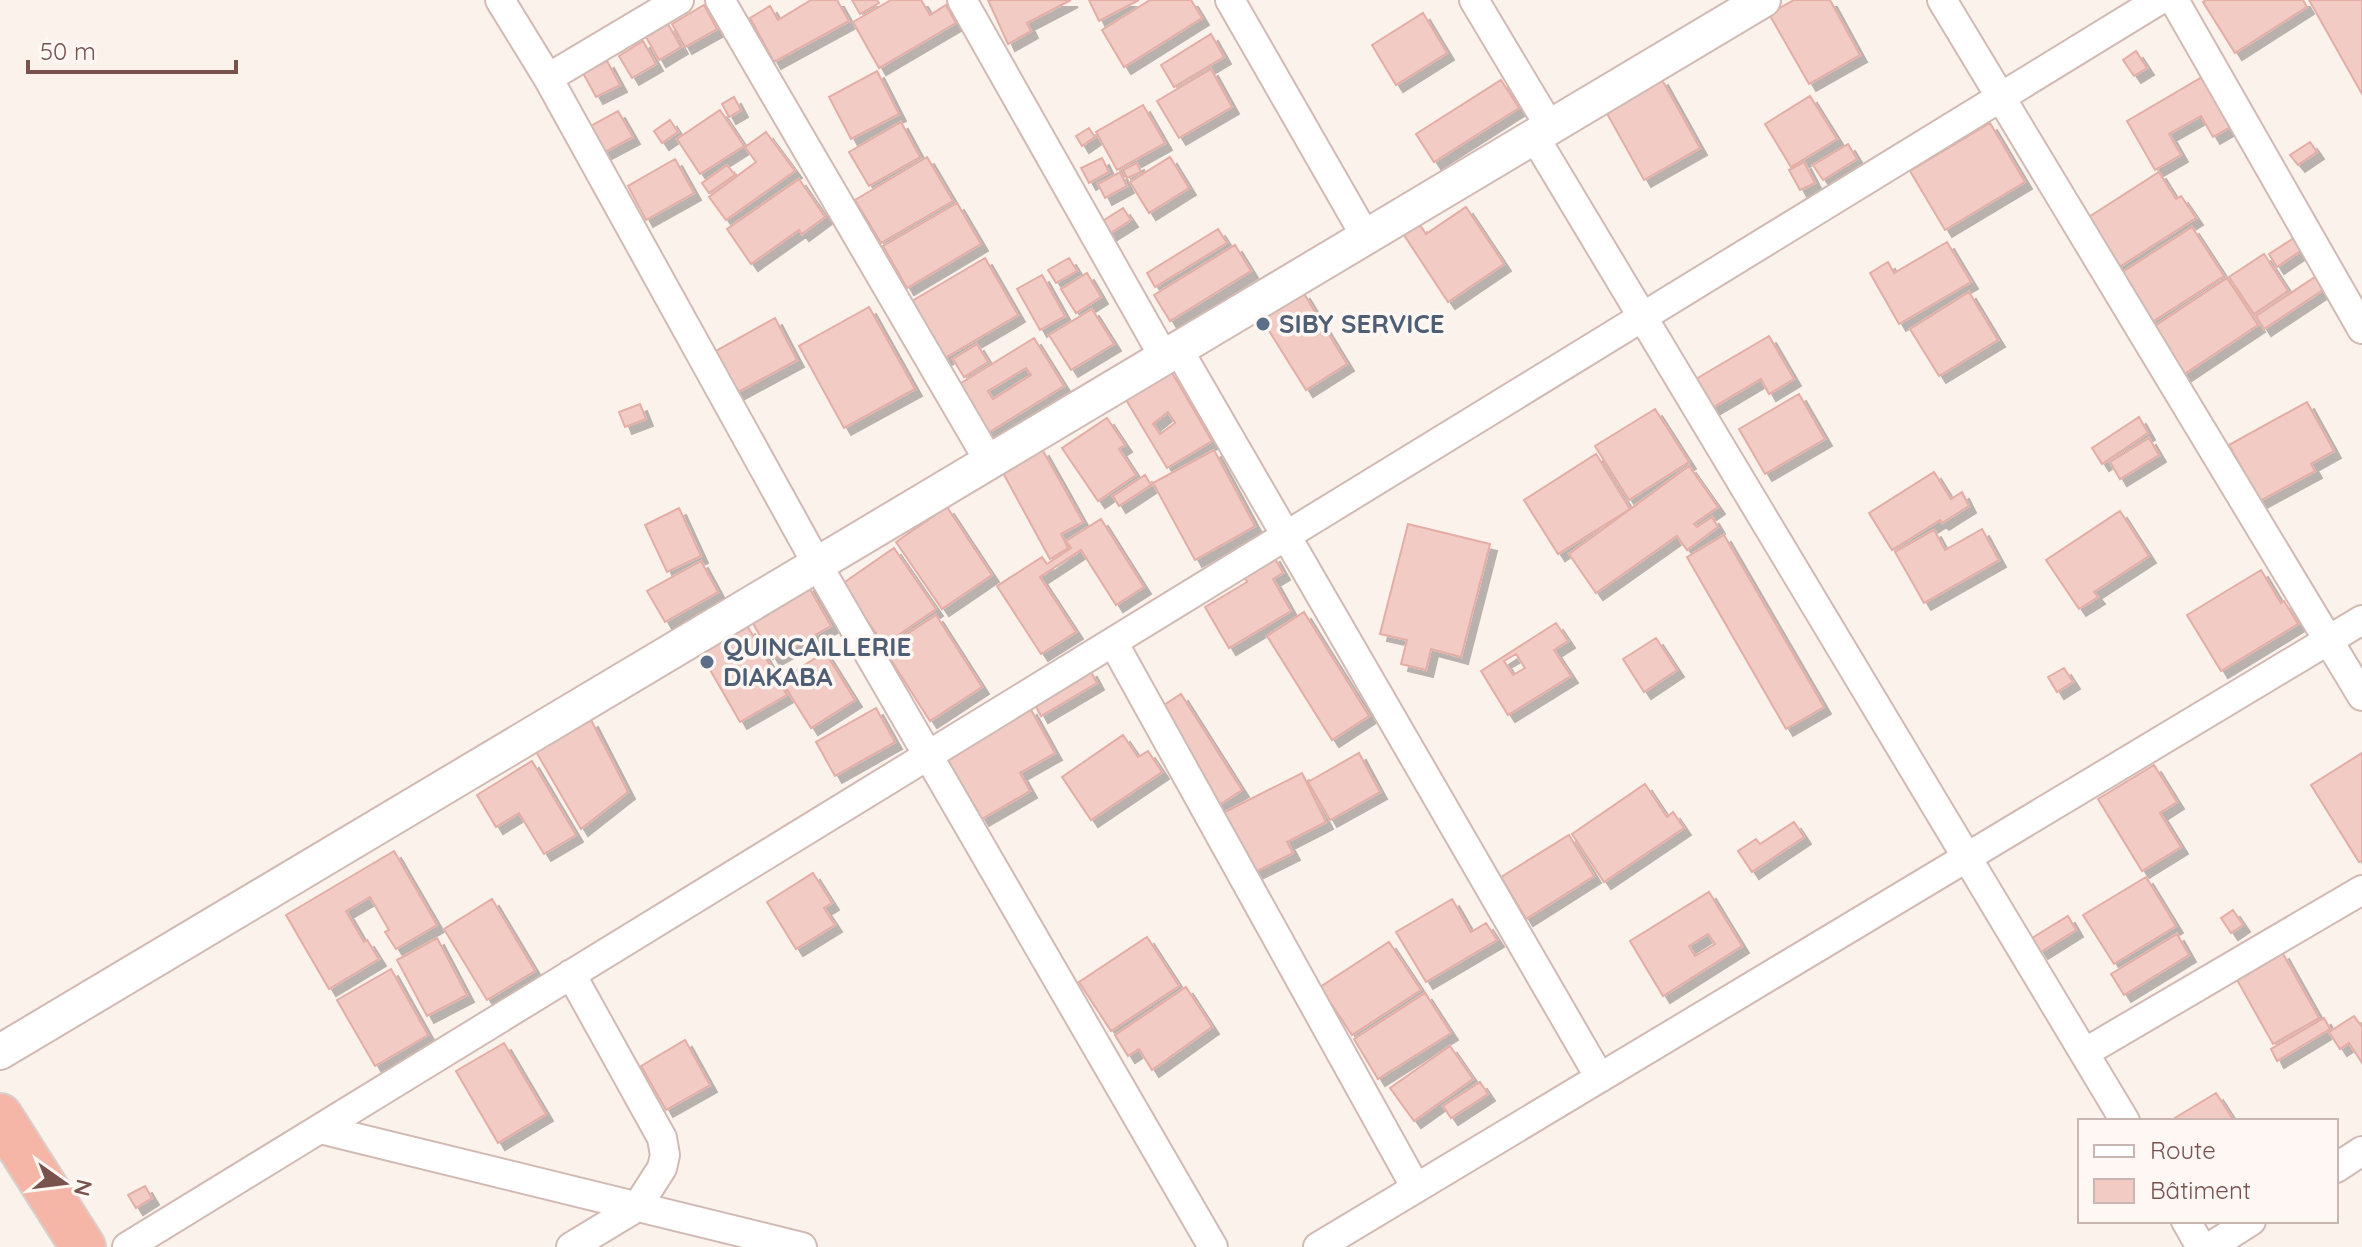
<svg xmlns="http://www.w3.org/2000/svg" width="2362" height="1247" font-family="Quicksand,sans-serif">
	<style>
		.building { fill: #f1cbc4; stroke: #e4ada5; stroke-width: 2; fill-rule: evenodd; filter: url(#shadow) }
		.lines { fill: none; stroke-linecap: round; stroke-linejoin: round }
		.minor-casing { stroke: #d2bab4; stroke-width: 32 }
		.tertiary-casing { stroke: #d2bab4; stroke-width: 38 }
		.trunk-casing { stroke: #d9cfcd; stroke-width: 48 }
		.minor { stroke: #fff; stroke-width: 28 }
		.tertiary { stroke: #fff; stroke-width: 34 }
		.trunk { stroke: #f6b6a7; stroke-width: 44 }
		.service-dot { fill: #5c6f8a; stroke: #fff7f3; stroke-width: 3 }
		.labels { text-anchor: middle; stroke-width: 7; stroke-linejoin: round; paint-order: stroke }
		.service-label { font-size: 26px; font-weight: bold; fill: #4e5e75; stroke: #fff7f3; text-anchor: start }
	</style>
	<defs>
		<filter id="shadow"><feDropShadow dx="7" dy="7" stdDeviation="0" flood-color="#0004"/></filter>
	</defs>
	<rect width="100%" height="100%" fill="#fcf2ec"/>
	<path class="building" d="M811,0H837L849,21L774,62L750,18L770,6L778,20Z
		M852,0H877L879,3L860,14Z
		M891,0H921L930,15L946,5L956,23L879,68L853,22Z
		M988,0H1071L1027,23L1031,31L1008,44Z
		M1089,0H1139L1099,21Z
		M1150,0H1191L1202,18L1124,67L1102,30Z
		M1794,0H1830L1860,55L1809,84L1769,14Z
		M2206,0H2303L2307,7L2235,53L2203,2Z
		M2309,0H2362V94Z
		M704,5L717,29L685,47L672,24Z
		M1423,13L1447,53L1396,85L1372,45Z
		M668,24L681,47L659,60L646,37Z
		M1211,34L1224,57L1174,87L1161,65Z
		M643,41L656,64L632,78L619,56Z
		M2136,51L2147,68L2134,76L2123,60Z
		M607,61L620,85L596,97L583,73Z
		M1211,69L1232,107L1179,138L1157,101Z
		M877,71L899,114L851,139L829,97Z
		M2204,76L2232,126L2213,137L2201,116L2169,134L2181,155L2155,170L2127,121Z
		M1661,78L1700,148L1644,180L1605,110Z
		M1501,80L1519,108L1434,162L1416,134Z
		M1810,96L1837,139L1791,167L1765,124Z
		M734,97L741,110L729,117L722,104Z
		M1143,105L1165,143L1117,170L1096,132Z
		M720,110L744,146L700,174L677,139Z
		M618,111L633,137L605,152L591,126Z
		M670,120L678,132L662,143L654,131Z
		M901,122L920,157L869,186L849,152Z
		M1990,123L2025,182L1945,230L1910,171Z
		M1089,128L1095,137L1082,146L1076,136Z
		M766,132L795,171L726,220L709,197L756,162L745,147Z
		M2310,142L2317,152L2298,165L2290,155Z
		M1848,144L1857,159L1823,180L1813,165Z
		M927,157L953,201L881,243L855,200Z
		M1170,157L1189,188L1149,213L1130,182Z
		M1102,158L1109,172L1089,183L1081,168Z
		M675,159L694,193L646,220L628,186Z
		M1804,162L1815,183L1800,190L1789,170Z
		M1137,163L1141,172L1127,178L1123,170Z
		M727,165L735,175L709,193L702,183Z
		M1120,172L1127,186L1105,198L1098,184Z
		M2159,172L2176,199L2181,196L2196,218L2113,271L2081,222Z
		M799,179L825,217L802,234L799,230L751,264L727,229Z
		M957,203L981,244L907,288L883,246Z
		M1466,207L1504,264L1448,302L1404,235L1420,225L1426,234Z
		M1123,208L1131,220L1109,234L1101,222Z
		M2192,227L2224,276L2149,324L2118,275Z
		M1218,229L1227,243L1155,287L1147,273Z
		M2297,236L2305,248L2277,267L2269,254Z
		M1947,242L1971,282L1899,324L1870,273L1888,262L1894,273Z
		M1235,245L1251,271L1170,321L1154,295Z
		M2264,254L2288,291L2254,314L2229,277Z
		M985,258L1018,315L945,358L912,301Z
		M1069,258L1077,271L1056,283L1048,270Z
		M1087,273L1101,297L1076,313L1061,289Z
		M2321,273L2329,286L2264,329L2256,316Z
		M1042,275L1065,316L1040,330L1017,289Z
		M2227,278L2258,325L2180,377L2149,330Z
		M1303,292L1347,364L1306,390L1261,318Z
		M1969,292L1998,340L1939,376L1910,329Z
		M869,307L915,389L844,428L799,346Z
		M1092,309L1114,344L1071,370L1049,335Z
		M775,318L797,360L729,397L707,356Z
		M1769,336L1794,379L1769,394L1761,379L1705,412L1689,383Z
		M1034,338L1064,386L988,433L958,385ZM1026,368L1031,375L993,399L988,391Z
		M977,344L988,362L964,377L953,359Z
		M1171,371L1212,441L1167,468L1125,398ZM1168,412L1175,423L1160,434L1153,424Z
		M1799,394L1825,439L1765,474L1739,429Z
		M2307,402L2334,451L2311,464L2315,471L2260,501L2229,445Z
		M640,404L646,419L625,427L619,412Z
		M1655,409L1689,462L1629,500L1595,446Z
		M2139,417L2148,433L2102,464L2092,448Z
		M1107,418L1125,445L1119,449L1136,475L1098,501L1062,448Z
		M2149,438L2159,455L2120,479L2110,462Z
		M1042,449L1083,522L1061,534L1068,548L1050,559L1002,471Z
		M1214,450L1255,526L1195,560L1153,483Z
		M1596,454L1630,509L1558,554L1524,500Z
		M1689,466L1718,507L1694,524L1697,527L1712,517L1718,527L1687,550L1677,536L1596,593L1569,554Z
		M1934,472L1951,499L1962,492L1969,506L1942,523L1940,520L1892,550L1869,513Z
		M1145,475L1151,485L1119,506L1113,496Z
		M947,507L992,575L942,609L896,542Z
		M679,508L701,556L667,572L645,525Z
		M2120,511L2149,556L2094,592L2098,597L2079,609L2046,560Z
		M1101,519L1144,587L1116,605L1081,550L1040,577L1076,632L1041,654L997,586L1042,557L1047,564L1071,548L1066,541Z
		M1408,524L1490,544L1461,657L1431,649L1426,670L1401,664L1407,640L1380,634Z
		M1982,529L1999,560L1924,603L1895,552L1934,530L1945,550Z
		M1724,535L1824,707L1786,729L1687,557Z
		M894,548L936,609L884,645L842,584Z
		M1273,555L1283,573L1273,579L1291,611L1229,648L1205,607L1247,582L1242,573Z
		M701,561L718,592L665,622L647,591Z
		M2261,570L2281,603L2284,601L2298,624L2221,671L2187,615Z
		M807,584L831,626L773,659L750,618Z
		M1304,612L1369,716L1332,740L1267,636Z
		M936,615L982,687L930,721L884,649Z
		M1556,623L1568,641L1554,650L1571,676L1508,715L1481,671ZM1516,654L1525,668L1513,675L1504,661Z
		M748,627L787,695L740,722L701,654Z
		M1656,638L1677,670L1644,692L1623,659Z
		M825,652L855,700L811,728L781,680Z
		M2064,668L2073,682L2057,692L2048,677Z
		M1090,670L1097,683L1041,716L1034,703Z
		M1181,694L1242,790L1216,807L1155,711Z
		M876,708L895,742L835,776L816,742Z
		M1030,708L1055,753L1020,773L1030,791L982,819L946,757Z
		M591,720L628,792L581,829L535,750Z
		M1123,735L1138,757L1148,751L1162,772L1091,820L1062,777Z
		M1359,753L1380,792L1330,820L1308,782Z
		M2362,753V861L2359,862L2311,785Z
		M532,761L576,835L544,854L519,813L496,827L477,795Z
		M2154,765L2177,802L2160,813L2181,847L2142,871L2098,799Z
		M1302,773L1326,822L1287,842L1293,853L1253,873L1223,813Z
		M1645,784L1667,817L1673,812L1684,828L1604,882L1572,834Z
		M1794,822L1804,837L1752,872L1738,851L1756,839L1760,844Z
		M1569,835L1594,876L1526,919L1501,877Z
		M394,851L437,925L396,949L385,932L389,930L370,897L346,911L364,942L367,940L379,959L329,989L286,915Z
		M813,873L832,903L824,908L835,925L796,949L767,902Z
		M2146,877L2176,926L2114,964L2083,915Z
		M1709,892L1742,946L1663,996L1630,941ZM1708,934L1715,944L1695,956L1689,946Z
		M492,899L535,971L487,1000L444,929Z
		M1452,899L1471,932L1486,923L1497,940L1426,982L1396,932Z
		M2233,910L2243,925L2231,933L2221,918Z
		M2068,916L2076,930L2041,952L2032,938Z
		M2177,934L2189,955L2124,995L2111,974Z
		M1147,937L1179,986L1111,1031L1079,982Z
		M437,938L467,995L427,1016L397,960Z
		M1389,942L1421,990L1352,1035L1320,987Z
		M2282,952L2319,1018L2273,1044L2236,978Z
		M391,969L428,1035L375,1066L337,1000Z
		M1186,987L1212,1027L1152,1070L1139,1049L1128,1056L1115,1035Z
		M1425,993L1451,1033L1378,1079L1354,1039Z
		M2354,1016L2362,1027V1063L2349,1043L2340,1049L2329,1032Z
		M2324,1018L2330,1029L2277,1061L2271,1049Z
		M685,1040L710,1085L666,1110L641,1066Z
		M504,1043L546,1114L498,1143L456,1071Z
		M1450,1046L1473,1079L1414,1121L1390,1088Z
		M1480,1082L1488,1094L1451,1118L1443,1106Z
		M2216,1093L2234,1121H2170Z
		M145,1186L152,1198L136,1208L128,1195Z"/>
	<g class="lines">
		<g class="minor-casing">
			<path id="minor" d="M500,0L548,78L817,564L1213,1247
				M720,0L989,461
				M962,0L1164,357
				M1230,0L1366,237
				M1474,0L1550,127
				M1942,0L2362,696
				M2174,0L2362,329
				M548,78L679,0
				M1534,136L2125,1121
				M1178,349L1600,1078
				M1113,642L1416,1188
				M2084,1053L2362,890
				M320,1129L802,1247
				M2336,1168L2362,1151
				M2186,1221L2201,1247
				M127,1247L2159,0
				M571,1247L637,1207L662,1168L665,1155L662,1138L571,974
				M1318,1247L2362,620
				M2210,1247L2251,1221"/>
		</g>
		<g class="tertiary-casing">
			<path id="tertiary" d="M0,1052L1763,0"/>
		</g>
		<g class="trunk-casing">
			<path id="trunk" d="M0,1116L83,1247"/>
		</g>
		<use href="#minor" class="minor"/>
		<use href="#tertiary" class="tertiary"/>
		<use href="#trunk" class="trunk"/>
	</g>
	<g class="service-dot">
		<circle cx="1263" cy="324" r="8"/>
		<circle cx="707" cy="662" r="8"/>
	</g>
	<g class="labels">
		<g class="service-label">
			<text x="1279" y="333">SIBY SERVICE</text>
			<text x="723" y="656">QUINCAILLERIE<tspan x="723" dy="30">DIAKABA</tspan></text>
		</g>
	</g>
	<rect x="2078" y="1119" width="260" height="104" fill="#fff7f3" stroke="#c9b5b1" stroke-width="2"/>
	<rect x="2094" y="1145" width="40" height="12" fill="#ffffff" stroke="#c9b5b1" stroke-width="2"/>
	<text x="2150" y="1159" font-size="24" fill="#78534e">Route</text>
	<rect x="2094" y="1179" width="40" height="24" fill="#f1cbc4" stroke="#c9b5b1" stroke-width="2"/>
	<text x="2150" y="1199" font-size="24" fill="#78534e">Bâtiment</text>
	<g transform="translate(64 1183) rotate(104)" stroke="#fff7f3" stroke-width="6" paint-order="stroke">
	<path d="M0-6L14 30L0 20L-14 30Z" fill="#78534e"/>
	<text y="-12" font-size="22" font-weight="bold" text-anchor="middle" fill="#78534e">N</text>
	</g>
	<path d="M28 60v12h208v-12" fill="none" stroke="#78534e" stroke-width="4"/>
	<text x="40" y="60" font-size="24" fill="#78534e" stroke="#fff7f3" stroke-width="6" paint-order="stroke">50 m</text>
</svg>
